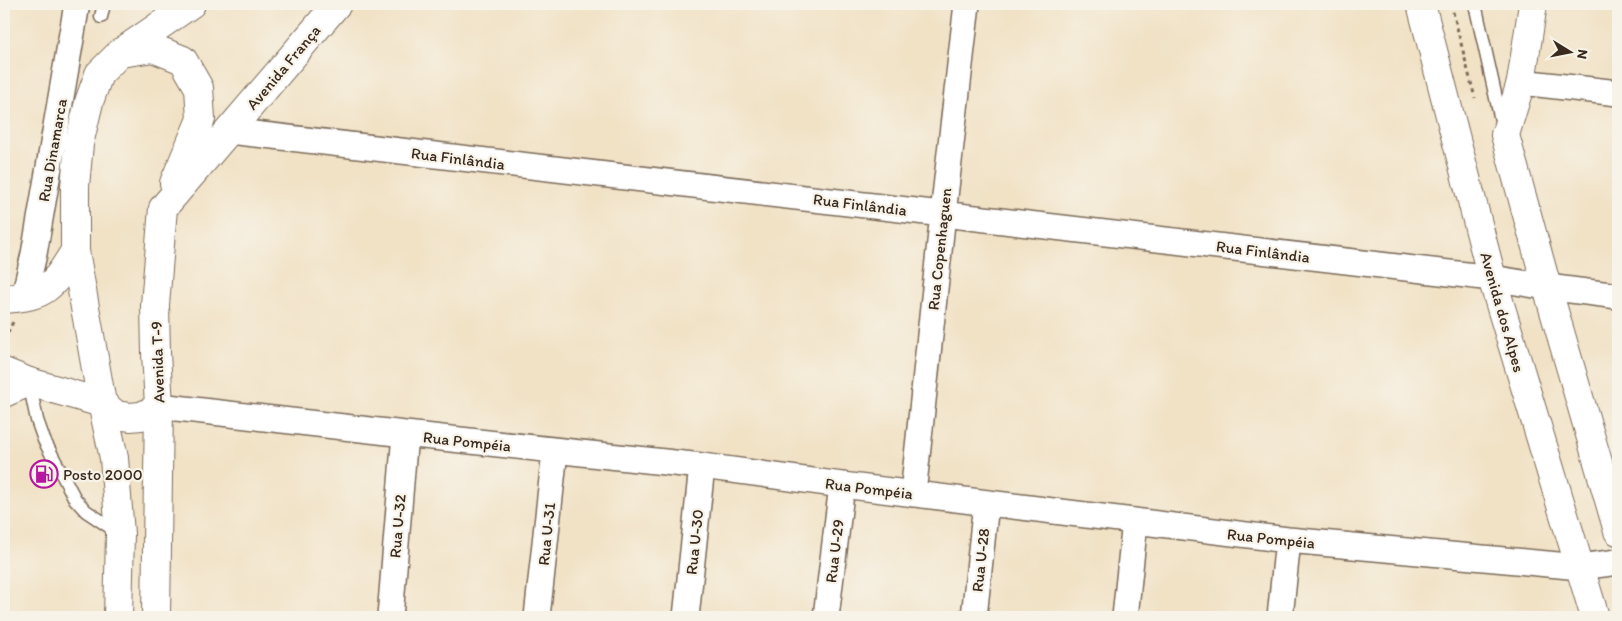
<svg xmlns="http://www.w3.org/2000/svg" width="1622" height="621" font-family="Itim,sans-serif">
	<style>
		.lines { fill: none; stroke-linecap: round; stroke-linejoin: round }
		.lane-casing { stroke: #7b6a59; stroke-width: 15 }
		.street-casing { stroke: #7b6a59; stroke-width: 28 }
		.secondary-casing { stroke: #7b6a59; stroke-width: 30 }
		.primary-casing { stroke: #7b6a59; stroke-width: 30 }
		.path { stroke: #7b6a59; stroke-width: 3; stroke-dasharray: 4 4; stroke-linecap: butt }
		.lane { stroke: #fff; stroke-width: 12 }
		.street { stroke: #fff; stroke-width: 25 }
		.secondary { stroke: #fff; stroke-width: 28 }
		.primary { stroke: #fff; stroke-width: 28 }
		.labels { text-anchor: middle; stroke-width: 4.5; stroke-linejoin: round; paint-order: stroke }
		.street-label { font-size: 16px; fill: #3b2a1e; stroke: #f7f3e8 }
		.poi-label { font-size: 16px; fill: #3b2a1e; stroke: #f7f3e8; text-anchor: start }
	</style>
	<rect width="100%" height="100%" fill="#f7f3e8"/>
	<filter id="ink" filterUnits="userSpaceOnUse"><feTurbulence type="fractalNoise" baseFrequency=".02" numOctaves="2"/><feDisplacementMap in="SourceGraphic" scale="10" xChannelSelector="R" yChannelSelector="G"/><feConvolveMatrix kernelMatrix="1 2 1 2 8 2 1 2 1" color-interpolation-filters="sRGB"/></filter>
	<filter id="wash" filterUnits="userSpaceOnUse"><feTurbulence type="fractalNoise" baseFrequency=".0096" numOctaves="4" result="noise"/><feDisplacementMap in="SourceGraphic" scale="20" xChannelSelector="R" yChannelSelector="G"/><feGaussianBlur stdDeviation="1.12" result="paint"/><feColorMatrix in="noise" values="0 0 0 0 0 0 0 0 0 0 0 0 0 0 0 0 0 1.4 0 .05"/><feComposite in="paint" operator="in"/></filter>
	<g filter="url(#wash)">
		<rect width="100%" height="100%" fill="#f1e2c6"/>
	</g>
	<g filter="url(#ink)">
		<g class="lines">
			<g class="lane-casing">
				<path id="lane" d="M1475,4L1502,125
					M101,17L104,4
					M29,382L37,420L44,440L75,499L86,511L119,533"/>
			</g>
			<g class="street-casing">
				<path id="street" d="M1521,82L1618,93
					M229,131L1492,278L1547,287L1618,296
					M24,297L34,254L77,4
					M159,406L405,434L702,466L842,485L1288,540L1580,567L1618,562
					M913,494L943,214L967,4
					M390,617L405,434
					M537,617L555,451
					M686,617L702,466
					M826,617L842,485
					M974,617L986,503
					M1125,617L1135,521
					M1280,617L1288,540"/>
			</g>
			<g class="secondary-casing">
				<path id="secondary" d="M1421,4L1492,278L1595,617
					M1533,4L1521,82L1505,135L1547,287L1618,531
					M4,393L29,382"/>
			</g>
			<g class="primary-casing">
				<path id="primary" d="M121,53L153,48L183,60L199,88L201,119L174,183
					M4,299C16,298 32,297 42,291C57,282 66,265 75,251
					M4,372L29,382L102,403L116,415L130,417L141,416L152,411L159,406
					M118,617L120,534L114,458L102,403L75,251V186L79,144L89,102L99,74L120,53L191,4
					M156,617L159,406L156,353L155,305L163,208L337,4"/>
			</g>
			<path class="path" d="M1451,4L1475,98
				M4,340L13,322"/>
			<use href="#lane" class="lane"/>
			<use href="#street" class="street"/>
			<use href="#secondary" class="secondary"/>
			<use href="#primary" class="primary"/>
		</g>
	</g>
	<defs>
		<g id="fuel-ring" transform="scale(1.4375)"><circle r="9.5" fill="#f7f3e8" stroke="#b5179e" stroke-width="1.5"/><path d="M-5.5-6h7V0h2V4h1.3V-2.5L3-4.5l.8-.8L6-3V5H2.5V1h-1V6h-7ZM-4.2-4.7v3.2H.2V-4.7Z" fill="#b5179e"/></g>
	</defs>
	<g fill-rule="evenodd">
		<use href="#fuel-ring" x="44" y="474"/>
	</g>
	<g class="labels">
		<g class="street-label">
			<text transform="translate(283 67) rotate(-50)" y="6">Avenida França</text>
			<text transform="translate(52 150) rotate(-80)" y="6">Rua Dinamarca</text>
			<text transform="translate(458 158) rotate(7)" y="6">Rua Finlândia</text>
			<text transform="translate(860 204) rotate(7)" y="6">Rua Finlândia</text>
			<text transform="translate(939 249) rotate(-84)" y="6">Rua Copenhaguen</text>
			<text transform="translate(1263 251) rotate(7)" y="6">Rua Finlândia</text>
			<text transform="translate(1503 312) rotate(74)" y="6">Avenida dos Alpes</text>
			<text transform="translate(157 362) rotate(-92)" y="6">Avenida T-9</text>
			<text transform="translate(467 441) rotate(6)" y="6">Rua Pompéia</text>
			<text transform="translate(869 488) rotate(7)" y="6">Rua Pompéia</text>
			<text transform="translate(397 526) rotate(-85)" y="6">Rua U-32</text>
			<text transform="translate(546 534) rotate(-84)" y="6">Rua U-31</text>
			<text transform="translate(1271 538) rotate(6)" y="6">Rua Pompéia</text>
			<text transform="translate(694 542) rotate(-84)" y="6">Rua U-30</text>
			<text transform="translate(834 551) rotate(-83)" y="6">Rua U-29</text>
			<text transform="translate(980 560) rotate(-84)" y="6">Rua U-28</text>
		</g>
		<g class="poi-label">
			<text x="63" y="480">Posto 2000</text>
		</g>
	</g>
	<rect width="1622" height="621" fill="none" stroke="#f7f3e8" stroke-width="20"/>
	<g transform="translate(1570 52) rotate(100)" stroke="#f7f3e8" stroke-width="4" paint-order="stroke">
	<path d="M0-4L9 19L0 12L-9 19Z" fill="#3b2a1e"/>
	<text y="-8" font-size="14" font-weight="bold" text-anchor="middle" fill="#3b2a1e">N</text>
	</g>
</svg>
